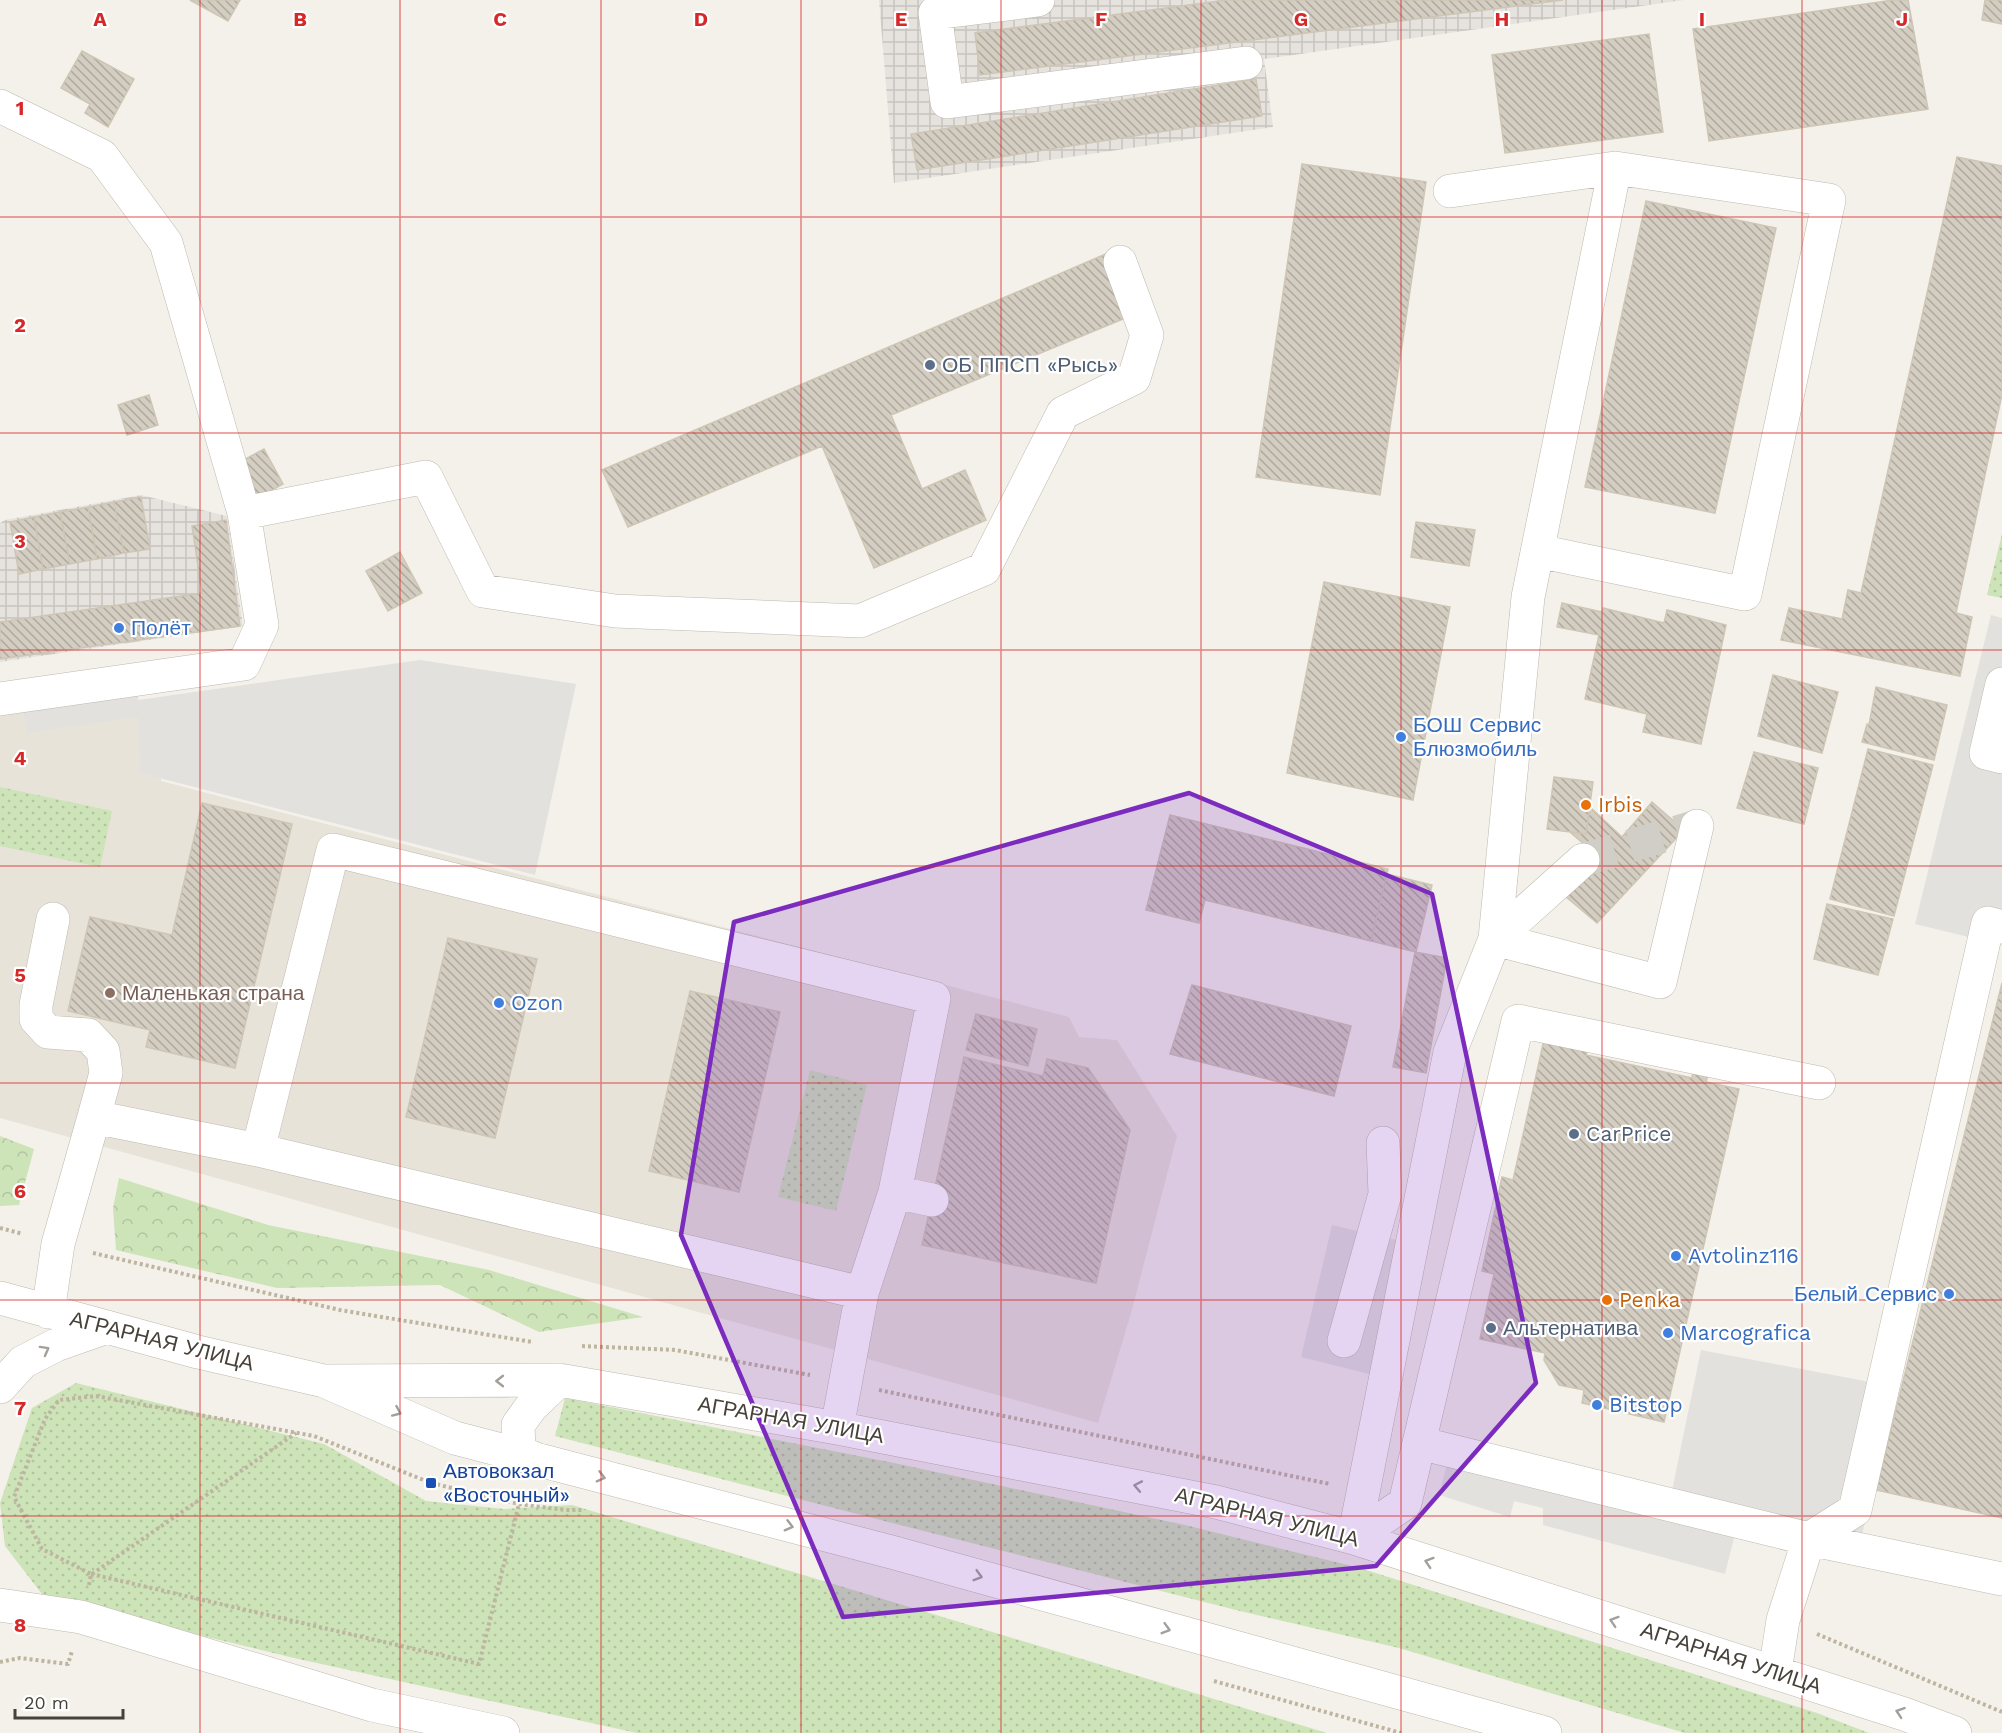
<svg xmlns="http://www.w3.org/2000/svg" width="2002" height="1733" font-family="'Work Sans',sans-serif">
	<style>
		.residential { fill: #e7e3d9 }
		.industrial { fill: url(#industrial-grid) }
		.grass { fill: url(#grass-dots) }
		.forest { fill: url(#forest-crowns) }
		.parking { fill: #e2e1de }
		.building { fill: url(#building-back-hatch); stroke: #cec6b5; stroke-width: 1.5 }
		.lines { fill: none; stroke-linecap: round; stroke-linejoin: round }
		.minor-tunnel { stroke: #d1cec7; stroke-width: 33; stroke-dasharray: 33 16; stroke-linecap: butt }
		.minor-casing { stroke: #beb9ae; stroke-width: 34 }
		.path { stroke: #beb5a0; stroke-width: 4; stroke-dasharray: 3 3; stroke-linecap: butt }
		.minor { stroke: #fff; stroke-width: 33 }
		.oneway { stroke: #a3a09c }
		.marked { fill: #7b2cbf; fill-opacity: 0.2; stroke: #7b2cbf; stroke-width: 4.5; stroke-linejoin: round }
		.grid { fill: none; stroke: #d62828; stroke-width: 1.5; stroke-opacity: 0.55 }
		.service-dot { fill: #5c6f8a; stroke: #fff; stroke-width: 2 }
		.shop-dot { fill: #3f7fe0; stroke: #fff; stroke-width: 2 }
		.food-dot { fill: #e8710a; stroke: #fff; stroke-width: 2 }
		.education-dot { fill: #8d6e63; stroke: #fff; stroke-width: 2 }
		.transit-dot { fill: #1a4fb4; stroke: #fff; stroke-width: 2 }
		.labels { text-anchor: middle; stroke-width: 4.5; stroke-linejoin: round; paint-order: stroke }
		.service-label { font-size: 21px; fill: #4e5e75; stroke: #fff; text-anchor: start }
		.shop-label { font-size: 21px; fill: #366cbe; stroke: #fff; text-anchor: start }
		.food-label { font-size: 21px; fill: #c56008; stroke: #fff; text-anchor: start }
		.education-label { font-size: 21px; fill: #785e54; stroke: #fff; text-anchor: start }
		.street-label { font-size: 21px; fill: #474239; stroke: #fff }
		.transit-label { font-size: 21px; fill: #164399; stroke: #fff; text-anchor: start }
		.grid-label { font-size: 20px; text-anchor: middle; font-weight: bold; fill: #d62828; stroke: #fff; stroke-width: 4.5; stroke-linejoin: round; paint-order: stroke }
	</style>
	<defs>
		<pattern id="industrial-grid" width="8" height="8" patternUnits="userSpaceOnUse" patternTransform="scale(1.5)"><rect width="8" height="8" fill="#e6e3df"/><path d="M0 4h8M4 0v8" fill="none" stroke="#c7c4c0"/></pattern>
		<pattern id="grass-dots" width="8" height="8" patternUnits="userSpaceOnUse" patternTransform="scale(1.5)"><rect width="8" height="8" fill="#cde3b8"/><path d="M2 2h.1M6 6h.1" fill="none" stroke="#b1c49f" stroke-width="1.8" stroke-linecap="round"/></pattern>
		<pattern id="forest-crowns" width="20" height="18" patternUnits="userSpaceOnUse" patternTransform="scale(1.5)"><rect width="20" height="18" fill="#cde3b8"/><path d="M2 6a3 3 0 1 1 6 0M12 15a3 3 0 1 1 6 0" fill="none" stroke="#b1c49f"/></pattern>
		<pattern id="building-back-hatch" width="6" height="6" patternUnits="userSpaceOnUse" patternTransform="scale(1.5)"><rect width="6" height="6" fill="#d4cdc1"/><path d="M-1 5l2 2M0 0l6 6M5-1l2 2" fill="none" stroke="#aea89e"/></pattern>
	</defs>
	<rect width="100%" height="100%" fill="#f3f1ea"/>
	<path class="residential" d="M137,687L141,773L161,778V781L1069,1017L1079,1037L1117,1040L1177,1136L1132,1310L1098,1423L0,1118V708Z"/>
	<path class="industrial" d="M879,0H1684L1264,59L1273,127L894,183Z
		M141,495L227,516L243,626L0,662V523L5,520Z"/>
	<path class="grass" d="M2002,534V598L1987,595Z
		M0,787L112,811L100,867L0,846Z
		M810,1070L867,1085L836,1211L778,1197Z
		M76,1383L324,1444L426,1501L504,1509L572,1505L1327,1733H637L294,1658L45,1598L5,1546L0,1503L32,1408Z
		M565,1398L894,1463L1185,1525L1360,1568L1817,1713L1869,1733H1685L1399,1648L1244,1612L892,1523L555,1436Z"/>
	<path class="forest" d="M0,1136L34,1149L19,1205L0,1206Z
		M119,1178L268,1225L489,1270L643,1317L539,1332L440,1285L277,1288L116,1250L113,1208Z"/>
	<path class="parking" d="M1991,615L2002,618V945L1915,924Z
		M420,660L576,684L535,875L140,773L138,717L27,733L22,704L137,687L138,700Z
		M1332,1225L1405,1242L1373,1375L1301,1357Z
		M1701,1350L1896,1387L1862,1535L2002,1594L1734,1538L1725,1574L1543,1525V1508L1514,1501L1510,1517L1439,1495L1450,1452L1669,1505Z"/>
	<path class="building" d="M190,0H240L228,21Z
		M1227,0H1563L980,75L975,33Z
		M1893,0H1908L1928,109L1709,141L1693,29Z
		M1985,0H2002V24L1982,20Z
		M1649,34L1663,132L1505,153L1492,55Z
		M82,51L134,79L108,127L85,113L90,104L61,88Z
		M1256,79L1262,116L917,170L911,134Z
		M1957,157L2002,166V394L1956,613L1972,617L1960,676L1781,640L1789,608L1842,619L1848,590L1861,593Z
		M1302,164L1426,182L1380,495L1256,477Z
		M1646,201L1776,228L1715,513L1585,487Z
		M1108,253L1135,314L891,415L922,489L965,470L986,520L874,568L822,446L628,527L602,470Z
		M149,395L158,425L127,435L118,405Z
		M264,449L283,484L258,498L238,463Z
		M141,497L150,549L124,553L114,502Z
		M114,502L124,553L97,559L88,507Z
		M88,507L97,559L70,564L60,512Z
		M60,512L70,564L43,569L34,517Z
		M34,517L43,569L19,574L10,522Z
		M226,520L240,626L0,659V622L202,593L192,526Z
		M1416,522L1475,530L1469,566L1411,557Z
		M400,552L422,593L388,611L366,571Z
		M1324,582L1450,607L1413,800L1287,773Z
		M1562,603L1602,612L1603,608L1664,623L1667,610L1726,625L1701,744L1643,732L1647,714L1585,699L1599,635L1557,627Z
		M1773,675L1838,692L1822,753L1758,736Z
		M1876,687L1947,705L1934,760L1862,742L1867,724L1869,725Z
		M1868,749L1933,765L1894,916L1830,899Z
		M1754,752L1818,768L1804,824L1737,808Z
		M1554,777L1593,782L1586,834L1547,829Z
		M1652,802L1684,830L1597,923L1565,896L1600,858L1570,832L1586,834L1590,807L1622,837Z
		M202,803L292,824L235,1068L146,1047L150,1030L68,1011L90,917L172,935Z
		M1170,815L1388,869L1371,941L1205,900L1199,923L1146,910Z
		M1387,874L1432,885L1416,952L1371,941Z
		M1827,904L1893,919L1878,975L1814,959Z
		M448,938L537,959L495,1138L406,1117Z
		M1415,952L1447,958L1426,1073L1393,1067Z
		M2002,983V1518L1876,1490Z
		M1192,985L1351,1026L1334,1096L1170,1054Z
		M690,991L780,1012L739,1192L649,1171Z
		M976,1014L1037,1029L1028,1066L966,1050Z
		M1547,1026L1588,1048L1586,1055L1692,1078L1693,1071L1708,1074L1706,1082L1739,1089L1664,1422L1582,1403L1584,1390L1559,1385L1544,1360L1545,1353L1480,1339L1494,1274L1482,1271L1502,1177L1513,1180Z
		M964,1057L1043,1076L1047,1059L1088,1068L1130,1130L1096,1283L922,1245Z"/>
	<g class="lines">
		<path class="minor-tunnel" d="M1583,860L1697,826"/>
		<g class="minor-casing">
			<path id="minor" d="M1038,0L935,13L947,102L1246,63
				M0,106L102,156L166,243L244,513L262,625L244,664L0,699
				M1450,191L1615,168L1829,200L1745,594L1538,551
				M244,513L426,477L483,591L615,611L860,621L984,569L1063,413L1134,378L1147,335L1120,262
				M2002,684L1986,753L2002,757
				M53,919L36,1005V1019L48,1032L88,1035L103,1051L106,1073L94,1117
				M2002,927L1988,923L1855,1510L1809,1539L2002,1579
				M1495,939L1528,597L1615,168
				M1495,939L1583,860
				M258,1150L333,850L934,998L895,1192L862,1293L837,1428
				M895,1192L932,1200
				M0,1298L198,1352L324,1381L455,1438L895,1553L1545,1733
				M48,1312L58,1244L94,1117L258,1150L862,1293
				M1344,1341L1385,1194L1383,1143
				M324,1381L559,1380L837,1428L1216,1502L1354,1538L1904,1714L1955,1733
				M0,1387L23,1362L56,1345L107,1327
				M1419,1443L1809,1539L1783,1620L1775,1672
				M540,1461L519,1452L518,1425L531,1407L559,1380
				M1354,1538L1450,1052L1495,939L1660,982L1697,826
				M1354,1538L1405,1503L1518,1021L1819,1083
				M0,1605L81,1617L372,1705L503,1733"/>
		</g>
		<path class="path" d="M0,1228L23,1234
			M93,1253L340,1310L532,1342
			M582,1346L675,1350L810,1375
			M879,1390L1330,1484
			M91,1574L479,1664L519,1504
			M92,1574L296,1433
			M89,1585L91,1574L42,1549L14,1497L45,1419L59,1400L96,1396L314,1436L431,1483L519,1504L566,1510H583
			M1817,1634L2002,1712
			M0,1662L20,1658L68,1664L72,1651
			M1214,1681L1401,1733"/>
		<use href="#minor" class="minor"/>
	</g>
	<defs><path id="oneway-chevron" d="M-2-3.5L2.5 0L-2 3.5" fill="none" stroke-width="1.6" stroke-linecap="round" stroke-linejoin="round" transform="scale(1.5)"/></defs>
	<g class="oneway">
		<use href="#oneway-chevron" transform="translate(45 1350) rotate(-29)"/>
		<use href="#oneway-chevron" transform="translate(500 1381) rotate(180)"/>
		<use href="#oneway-chevron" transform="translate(397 1412) rotate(24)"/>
		<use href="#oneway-chevron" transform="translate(601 1477) rotate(15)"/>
		<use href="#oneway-chevron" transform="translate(1138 1486) rotate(-169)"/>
		<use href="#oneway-chevron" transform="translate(789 1526) rotate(15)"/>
		<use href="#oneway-chevron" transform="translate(1429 1562) rotate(-162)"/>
		<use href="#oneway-chevron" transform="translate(978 1576) rotate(16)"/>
		<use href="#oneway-chevron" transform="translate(1614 1621) rotate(-162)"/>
		<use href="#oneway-chevron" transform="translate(1166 1629) rotate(16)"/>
		<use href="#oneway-chevron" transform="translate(1900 1712) rotate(-161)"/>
	</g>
	<path class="marked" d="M1189,793L1432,894L1536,1383L1376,1566L843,1617L681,1235L734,922Z"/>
	<path class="grid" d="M200,0V1733M400,0V1733M601,0V1733M801,0V1733M1001,0V1733M1201,0V1733M1401,0V1733M1602,0V1733M1802,0V1733M0,217H2002M0,433H2002M0,650H2002M0,866H2002M0,1083H2002M0,1300H2002M0,1516H2002"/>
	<g class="service-dot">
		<circle cx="930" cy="365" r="6"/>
		<circle cx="1574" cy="1134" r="6"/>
		<circle cx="1491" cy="1328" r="6"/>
	</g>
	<g class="shop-dot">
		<circle cx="119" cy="628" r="6"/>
		<circle cx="1401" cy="737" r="6"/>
		<circle cx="499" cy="1003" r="6"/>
		<circle cx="1676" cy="1256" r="6"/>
		<circle cx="1949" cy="1294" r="6"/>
		<circle cx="1668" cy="1333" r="6"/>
		<circle cx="1597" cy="1405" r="6"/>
	</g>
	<g class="food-dot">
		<circle cx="1586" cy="805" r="6"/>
		<circle cx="1607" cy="1300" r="6"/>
	</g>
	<circle class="education-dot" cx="110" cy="993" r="6"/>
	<rect class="transit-dot" x="425" y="1477" width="12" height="12" rx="3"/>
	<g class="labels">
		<g class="service-label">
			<text x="942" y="372">ОБ ППСП «Рысь»</text>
			<text x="1586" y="1141">CarPrice</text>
			<text x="1503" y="1335">Альтернатива</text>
		</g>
		<g class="shop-label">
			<text x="131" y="635">Полёт</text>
			<text x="1413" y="732">БОШ Сервис<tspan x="1413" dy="24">Блюзмобиль</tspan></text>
			<text x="511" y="1010">Ozon</text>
			<text x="1688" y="1263">Avtolinz116</text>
			<text x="1937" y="1301" text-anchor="end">Белый Сервис</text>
			<text x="1680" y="1340">Marcografica</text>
			<text x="1609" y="1412">Bitstop</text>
		</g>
		<g class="food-label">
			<text x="1598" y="812">Irbis</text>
			<text x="1619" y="1307">Penka</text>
		</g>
		<g class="education-label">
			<text x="122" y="1000">Маленькая страна</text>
		</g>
		<g class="street-label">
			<text transform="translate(162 1341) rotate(14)" y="7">АГРАРНАЯ УЛИЦА</text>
			<text transform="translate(791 1420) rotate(10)" y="7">АГРАРНАЯ УЛИЦА</text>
			<text transform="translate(1267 1517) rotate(14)" y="7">АГРАРНАЯ УЛИЦА</text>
			<text transform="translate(1731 1658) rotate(18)" y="7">АГРАРНАЯ УЛИЦА</text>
		</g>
		<g class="transit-label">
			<text x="443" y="1478">Автовокзал<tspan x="443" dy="24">«Восточный»</tspan></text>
		</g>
	</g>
	<g class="grid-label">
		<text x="100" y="26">A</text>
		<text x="300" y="26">B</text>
		<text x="500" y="26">C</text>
		<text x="701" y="26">D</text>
		<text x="901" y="26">E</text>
		<text x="1101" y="26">F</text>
		<text x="1301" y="26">G</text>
		<text x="1502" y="26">H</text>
		<text x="1702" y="26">I</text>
		<text x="1902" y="26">J</text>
		<text x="20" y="115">1</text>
		<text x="20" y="332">2</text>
		<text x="20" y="548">3</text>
		<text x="20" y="765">4</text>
		<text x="20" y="982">5</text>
		<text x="20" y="1198">6</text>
		<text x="20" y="1415">7</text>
		<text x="20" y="1632">8</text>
	</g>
	<path d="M15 1709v9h108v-9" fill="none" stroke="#474239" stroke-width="3"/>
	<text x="24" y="1709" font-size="18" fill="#474239" stroke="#ffffff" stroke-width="4.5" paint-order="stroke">20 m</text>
</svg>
